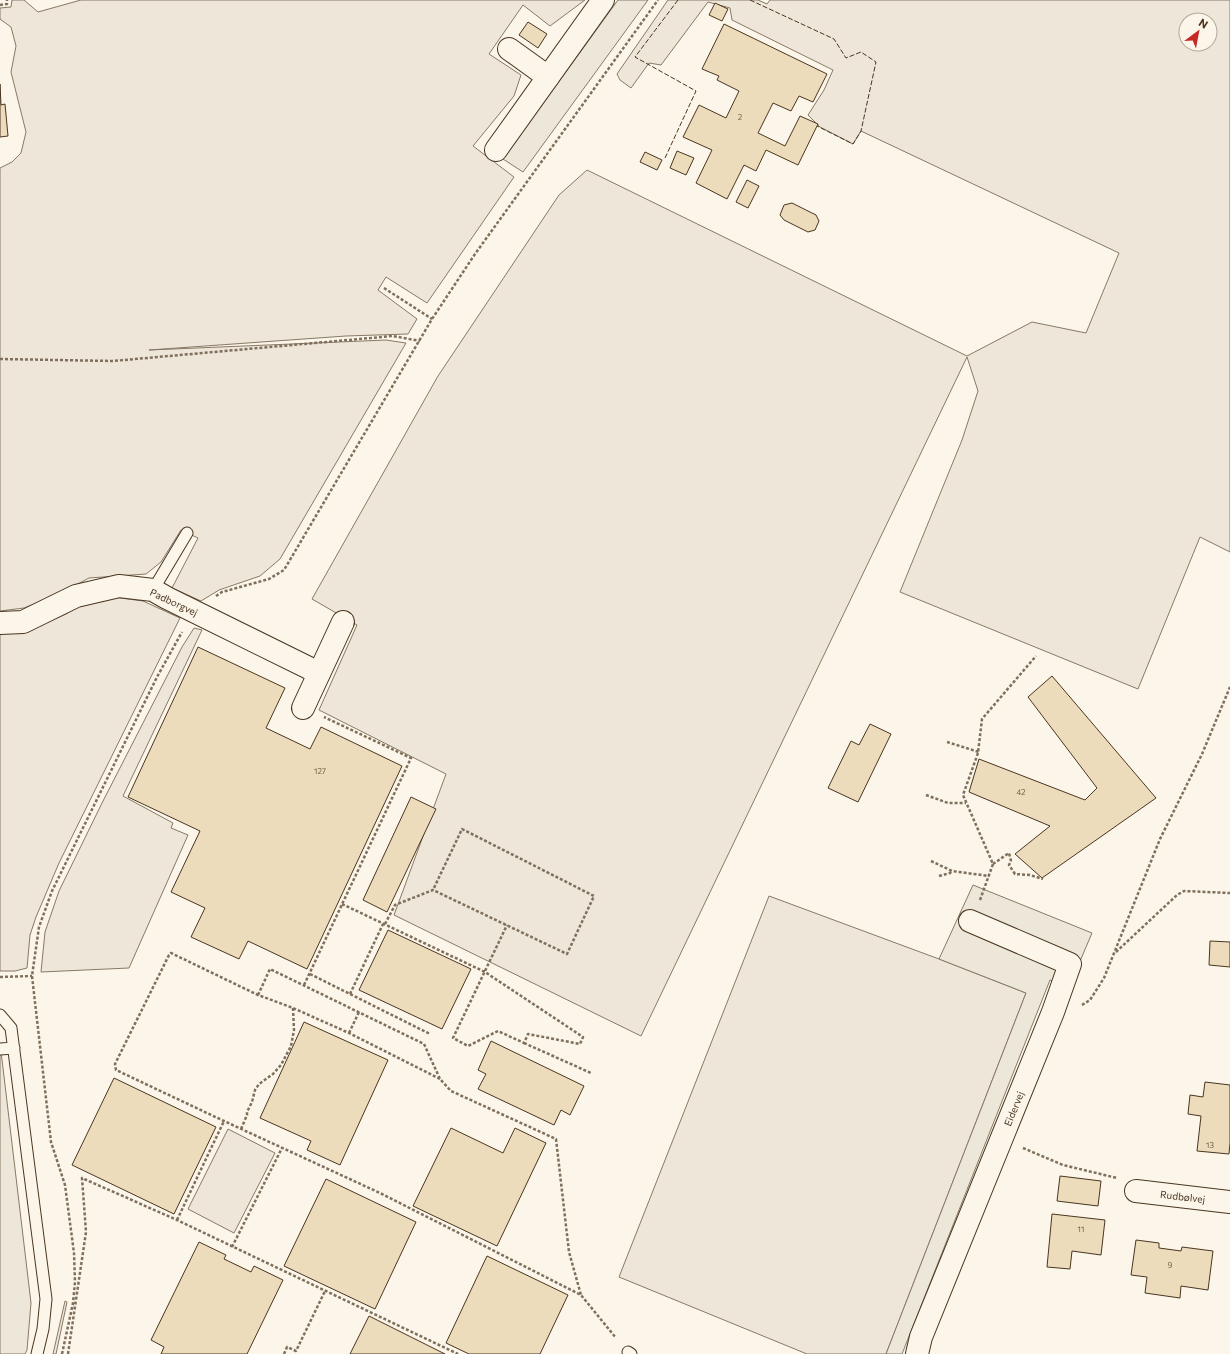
<svg xmlns="http://www.w3.org/2000/svg" width="1230" height="1354" font-family="Commissioner,sans-serif">
	<style>
		.green { fill: #ede6d9; stroke: #887966; fill-rule: evenodd }
		.parking { fill: #ede7d9; stroke: #887966 }
		.building { fill: #ecdcbc; stroke: #4a3520 }
		.lines { fill: none; stroke-linecap: round; stroke-linejoin: round }
		.lane-casing { stroke: #4a3520; stroke-width: 13 }
		.street-casing { stroke: #4a3520; stroke-width: 24 }
		.path { stroke: #7f6f5c; stroke-width: 2.5; stroke-dasharray: 3 2; stroke-linecap: butt }
		.lane { stroke: #fbf6e9; stroke-width: 11 }
		.street { stroke: #fbf6e9; stroke-width: 22 }
		.fence { stroke: #4a3520; stroke-width: 1; stroke-dasharray: 5 2; stroke-linecap: butt }
		.labels { text-anchor: middle; stroke-width: 3; stroke-linejoin: round; paint-order: stroke }
		.number-label { font-size: 8px; fill: #725f47 }
		.street-label { font-size: 10px; fill: #4a3520; stroke: #fbf6e9 }
	</style>
	<rect width="100%" height="100%" fill="#fbf6e9"/>
	<path class="green" d="M12,0H24L38,12L81,0H585L550,26L523,5L489,54L521,75L514,96L473,146L514,177L427,303L386,277L378,290L417,319L408,334L346,336L149,350L386,340L406,343L280,559L260,576L219,590L201,601L172,588L198,538L181,530L161,562L146,574L89,578L59,594L24,608L0,611V168L12,162L21,153L26,132L11,72L16,46L11,27L0,19V8L11,7Z
		M668,0H758L767,4L770,0H1230V552L1200,537L1138,689L900,592L962,440L978,391L967,357L641,1036L394,915L446,774L319,710L357,625L312,599L438,376L559,195L587,170L967,356L1032,322L1086,333L1119,253L861,131L853,144L820,127L808,115L824,90L833,70L732,20L730,8L708,2L661,65L649,63L631,88L620,80L617,74ZM1186,20H1210V44H1186Z
		M113,597L143,601L180,618L59,863L36,917L30,935L27,968L15,971H0V634L39,626L66,614L87,601Z
		M194,628L202,630L123,796L173,823L171,828L188,835L129,968L41,972L45,932L59,891L103,801L182,647Z
		M769,896L939,959L1026,993L886,1354H807L619,1277Z
		M228,1129L275,1153L234,1233L188,1209Z
		M65,1301L67,1302L56,1354H53Z"/>
	<path class="parking" d="M618,0H648L523,172L503,159Z
		M973,885L1092,933L1069,987L1050,980L902,1354H886L1026,993L939,959Z
		M0,1043L31,1303L27,1350L25,1354H0Z"/>
	<path class="building" d="M715,3L728,9L722,21L709,15Z
		M528,22L547,34L538,48L519,35Z
		M724,24L827,74L813,102L799,96L791,111L773,103L758,133L785,146L800,116L818,124L798,165L766,150L756,171L744,165L727,199L696,183L712,150L683,137L699,105L726,118L739,91L717,80L719,76L702,69Z
		M0,84L1,105L5,104L8,136L0,137Z
		M677,151L694,158L686,175L670,168Z
		M645,152L662,160L657,170L640,162Z
		M747,180L759,186L748,208L736,202Z
		M792,203L816,215L819,221L815,230L808,232L784,220L780,215L784,205Z
		M198,647L285,688L266,728L310,749L321,727L402,766L307,969L248,941L239,959L191,937L205,908L171,892L200,831L128,797Z
		M1052,676L1156,798L1042,878L1015,854L1050,826L969,792L979,759L1085,800L1097,788L1028,697Z
		M870,724L891,734L858,802L828,788L851,741L859,745Z
		M411,797L436,809L387,912L363,900Z
		M388,930L471,969L442,1029L359,990Z
		M1210,941L1230,942V967L1209,965Z
		M304,1022L388,1060L340,1165L307,1150L311,1141L260,1118Z
		M491,1041L584,1086L570,1115L561,1110L554,1125L478,1089L486,1074L478,1070Z
		M114,1078L216,1127L174,1214L72,1165Z
		M1205,1082L1230,1085V1143L1229,1154L1197,1151L1201,1116L1188,1114L1190,1095L1203,1097Z
		M451,1128L503,1153L515,1128L546,1143L497,1246L413,1206Z
		M1060,1176L1101,1181L1098,1206L1057,1201Z
		M326,1179L416,1222L375,1309L284,1266Z
		M1052,1214L1105,1220L1101,1255L1072,1251L1070,1269L1047,1267Z
		M1136,1240L1159,1243V1248L1181,1251L1182,1247L1213,1251L1208,1290L1181,1286L1180,1298L1145,1293L1147,1277L1131,1275Z
		M199,1242L226,1255L224,1259L251,1272L254,1266L283,1280L247,1354H161L164,1347L151,1340Z
		M487,1256L568,1295L540,1354H469L446,1343Z
		M369,1316L445,1354H350Z"/>
	<g class="lines">
		<g class="lane-casing">
			<path id="lane" d="M153,590L187,533
				M0,1015L11,1028L46,1299L43,1329L37,1354
				M0,1049L14,1048
				M628,1352L631,1354"/>
		</g>
		<g class="street-casing">
			<g id="street">
				<path d="M509,49L548,77"/>
				<path d="M496,150L603,0"/>
				<path d="M0,623L23,622L76,596L119,586L153,590L167,598L319,673"/>
				<path d="M303,708L343,622"/>
				<path id="s1" d="M1136,1191L1230,1202"/>
				<path id="s2" d="M917,1354L921,1337L1053,1012L1070,964L970,921"/>
			</g>
		</g>
		<path class="path" d="M0,5L7,4V0
			M384,288L432,319
			M0,359L113,361L393,336L420,341
			M216,596L222,592L269,579L284,570L432,319L475,254L658,0
			M947,742L979,752
			M926,795L948,803H966
			M931,861L952,871L989,876
			M993,864L1009,853L1011,861L1009,865L1015,874L1030,875L1043,879
			M939,876L950,873L952,871
			M980,900L993,864L963,795L978,753L982,719L1036,656
			M342,904L485,972L583,1037L580,1044L528,1034L524,1043L498,1031L468,1046L453,1038L507,925
			M385,924L395,905L433,890L567,954L594,896L462,829L433,890
			M1116,952L1177,895L1184,891L1230,893
			M310,974L430,1034
			M0,977L32,976
			M304,985L411,758L324,717
			M350,994L383,924
			M258,995L270,969L424,1044L440,1079L451,1091L556,1139L569,1252L581,1295
			M1082,1005L1090,1000L1104,978L1160,839L1202,754L1230,687
			M349,1033L359,1012
			M524,1043L591,1073
			M440,1079L349,1033L293,1008L258,995L171,953L169,955L115,1064L116,1070L224,1121L380,1193L581,1295L616,1338
			M241,1129L247,1115V1112L252,1102L255,1090L259,1084L273,1074L281,1065L291,1046L294,1030L293,1008
			M1023,1148L1063,1165L1117,1178
			M177,1220L224,1121
			M232,1247L282,1148
			M62,1354L73,1303L75,1282L74,1253L65,1185L51,1142L32,976L39,927L52,891L157,677L182,632
			M68,1354L86,1232L82,1178L177,1220L458,1354
			M284,1354L287,1347L296,1351L325,1291"/>
		<use href="#lane" class="lane"/>
		<use href="#street" class="street"/>
		<path class="fence" d="M750,0L834,39L846,58L861,52L876,62L861,131L853,144L817,126
			M665,158L696,91L635,57L678,0"/>
	</g>
	<g class="labels">
		<g class="number-label">
			<text x="740" y="120">2</text>
			<text x="320" y="774">127</text>
			<text x="1021" y="795">42</text>
			<text x="1210" y="1148">13</text>
			<text x="1081" y="1232">11</text>
			<text x="1170" y="1268">9</text>
		</g>
		<g class="street-label">
			<text transform="translate(174 602) rotate(25)" y="4">Padborgvej</text>
			<text dy="4" stroke="none"><textPath href="#s2" startOffset="264">Eidervej</textPath></text>
			<text dy="4" stroke="none"><textPath href="#s1" startOffset="47">Rudbølvej</textPath></text>
		</g>
	</g>
	<g transform="translate(1198 32) rotate(32)"><circle r="19" fill="#fbf6e9" stroke="#b4a999"/>
	<path d="M0-3L7 15L0 10L-7 15Z" fill="#c62828"/>
	<text y="-6" font-size="11" font-weight="bold" text-anchor="middle" fill="#4a3520">N</text>
	</g>
</svg>
